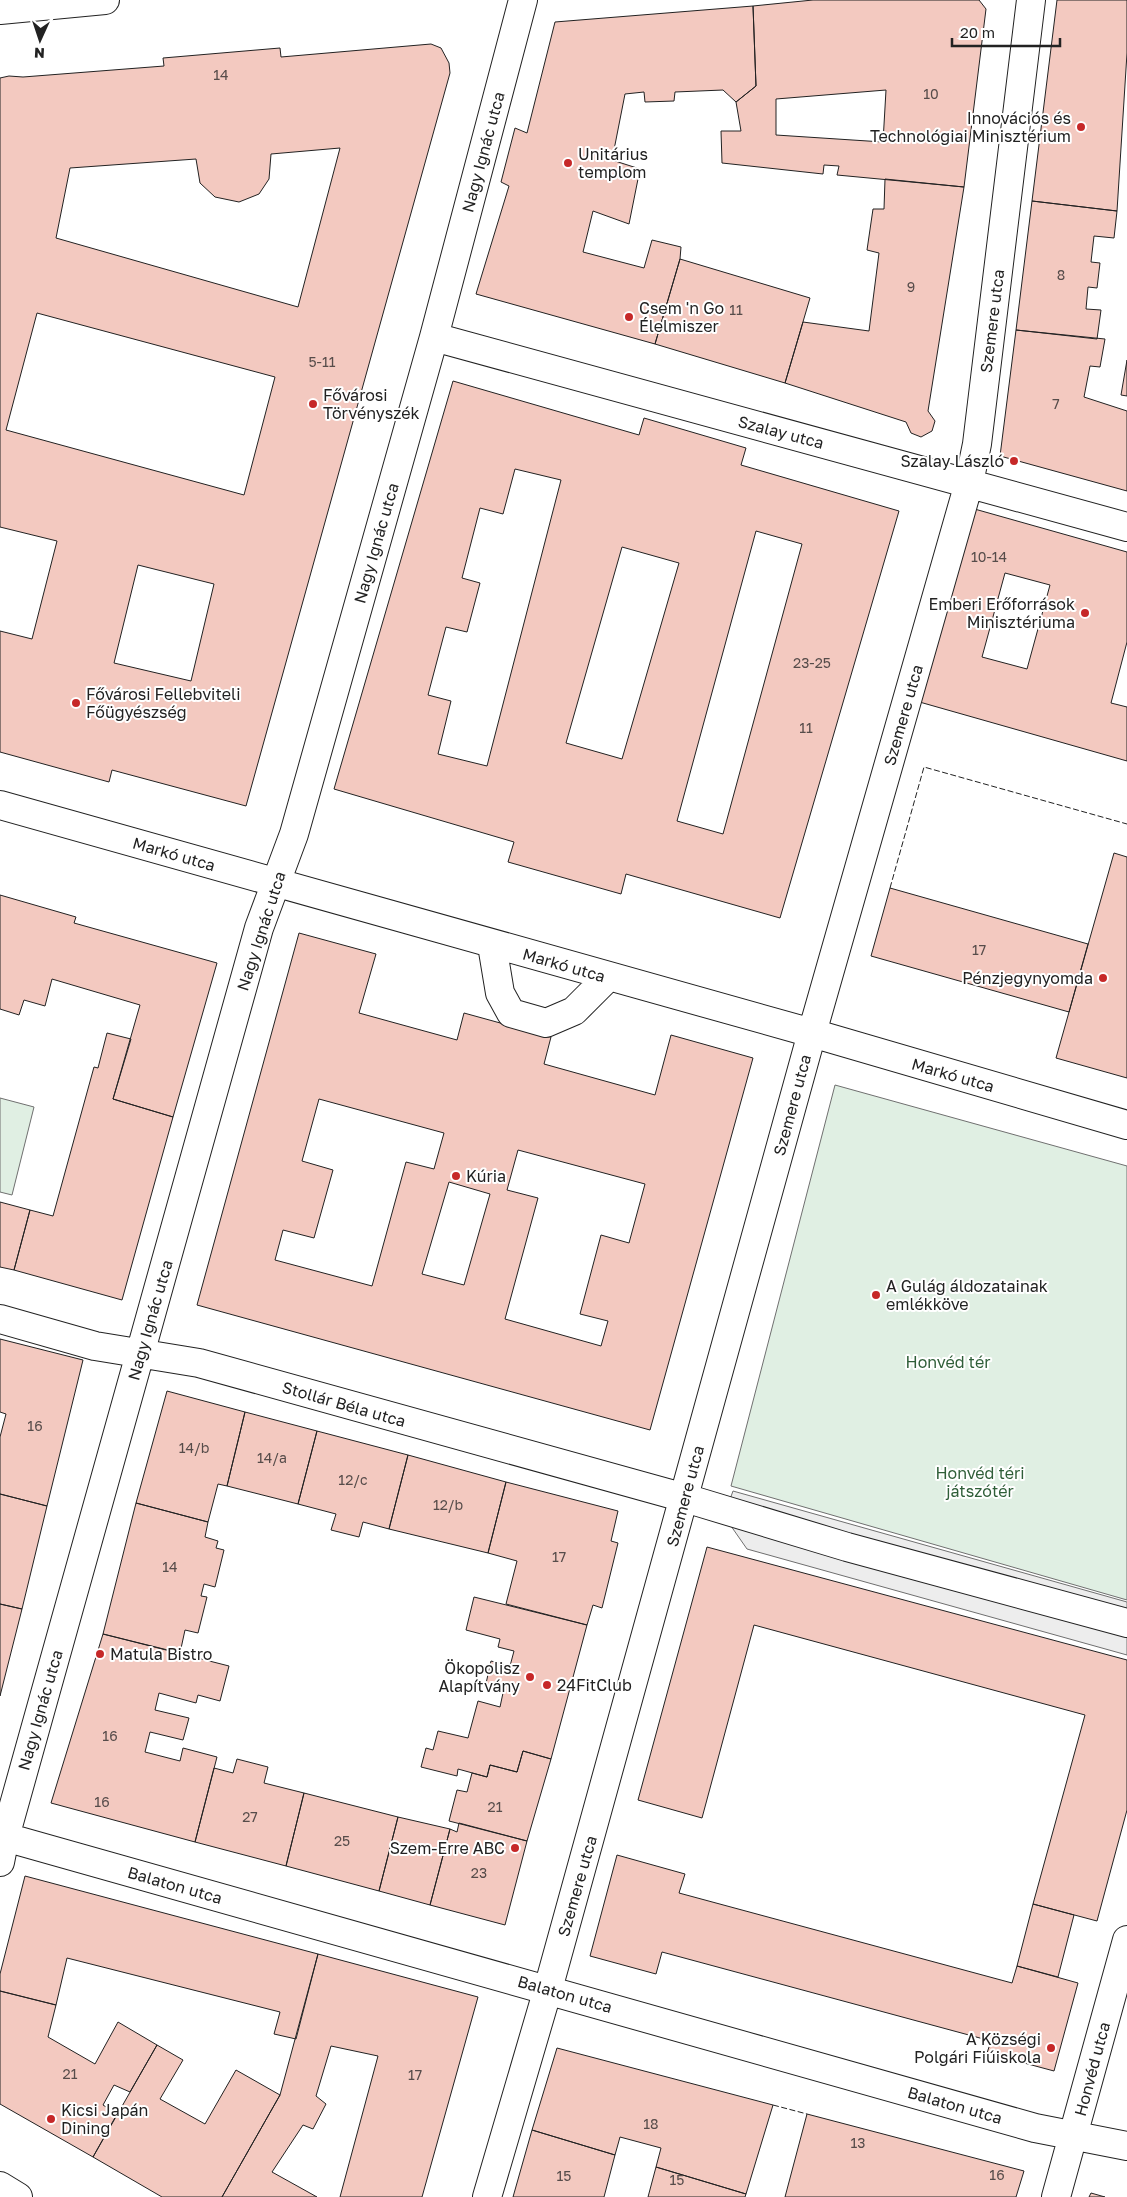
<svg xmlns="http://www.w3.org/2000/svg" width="1127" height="2197" font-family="'Golos Text',sans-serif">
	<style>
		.green { fill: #e0efe3; stroke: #6f6f6f }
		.parking { fill: #ededed; stroke: #6f6f6f }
		.building { fill: #f3c9c0; stroke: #222; fill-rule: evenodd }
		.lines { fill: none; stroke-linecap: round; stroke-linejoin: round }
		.minor-casing { stroke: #222; stroke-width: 30 }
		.major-casing { stroke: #222; stroke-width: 30 }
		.minor { stroke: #fff; stroke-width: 28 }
		.major { stroke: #fff; stroke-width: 28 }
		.fence { stroke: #222; stroke-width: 1; stroke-dasharray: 6 2.5; stroke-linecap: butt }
		.poi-dot { fill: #c62828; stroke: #fff; stroke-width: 2 }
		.labels { text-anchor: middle; stroke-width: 4; stroke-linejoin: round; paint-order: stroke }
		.number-label { font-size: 14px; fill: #564c4a }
		.poi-label { font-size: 16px; fill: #222; stroke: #fff; text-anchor: start }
		.street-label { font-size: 16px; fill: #222; stroke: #fff }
		.park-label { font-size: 16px; fill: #2f5e38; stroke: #fff }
	</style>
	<rect width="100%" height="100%" fill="#fff"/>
	<path class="green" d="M835,1085L1127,1166V1600L731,1486Z
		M0,1098L34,1107L12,1195L0,1192Z"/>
	<path class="parking" d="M733,1491L1127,1602V1614L729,1502Z
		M724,1516L1127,1631V1655L747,1549Z"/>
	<path class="building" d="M813,0H979L986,9L964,187L837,175L839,166L824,165L823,174L722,163L721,131H741L736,102L756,86L753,6ZM886,90L883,142L776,135V99Z
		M1057,0H1127V53L1117,211L1032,201Z
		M753,6L756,86L736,102L723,90L675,92L674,101L645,102L644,92L625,94L612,160L640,169L629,224L593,211L583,252L644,268L652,240L681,247L680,259L655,344L476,294L509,186L501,182L515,128L527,133L555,22Z
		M431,44L441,48L449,63L450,73L246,806L112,770L109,782L0,752V631L32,639L57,541L0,527V78L9,76L23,77L164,66L163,58L280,48L281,57ZM340,148L298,307L56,238L70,168L196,159L200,183L215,197L239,202L259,194L269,179L271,154ZM37,313L275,377L244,495L6,430ZM138,565L214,584L191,681L114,663Z
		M885,179L964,187L928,411L935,421L932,431L921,437L911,433L906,422L785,383L803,322L869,331L879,253L867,250L873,209H884Z
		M1032,201L1117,211L1114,238L1094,236L1091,262L1100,263L1097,288L1088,287L1086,309L1101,310L1097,339L1016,330Z
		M680,259L810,298L785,383L655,344Z
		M1016,330L1105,339L1100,367L1090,366L1084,397L1127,411V491L1000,456Z
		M1127,360V396L1121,395Z
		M453,381L639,435L644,418L746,448L741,465L899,511L780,918L626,874L621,894L508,862L514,842L334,789ZM515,469L561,480L487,766L438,754L451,701L428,695L446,627L467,632L480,583L462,578L480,508L503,514ZM756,531L802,544L723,834L677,821ZM622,547L679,563L622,759L566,743Z
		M971,508L1127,552V642L1111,703L1127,707V761L916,701ZM1005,573L1050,585L1027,669L982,657Z
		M1114,853L1127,857V1078L1056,1058Z
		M890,888L1088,944L1069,1012L871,956Z
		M0,895L76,917L74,923L217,963L173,1117L113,1099L140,1005L52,979L45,1006L24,1000L19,1015L0,1009Z
		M299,933L376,954L359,1013L457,1040L464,1013L551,1037L544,1064L655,1095L671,1035L753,1058L650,1430L197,1305ZM319,1099L444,1133L434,1169L406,1162L372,1286L275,1260L283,1230L314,1238L333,1170L302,1161ZM518,1150L645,1184L629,1243L601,1235L580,1314L608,1321L601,1346L505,1319L538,1198L507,1190ZM449,1182L490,1194L464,1285L422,1274Z
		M107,1033L131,1039L113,1099L173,1117L122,1300L14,1270L30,1210L53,1216L94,1067L98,1068Z
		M0,1202L30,1210L14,1270L0,1267Z
		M0,1339L83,1360L47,1506L0,1494V1437L6,1414L0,1412Z
		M167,1391L245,1412L227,1486L218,1484L208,1522L136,1503Z
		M245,1412L317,1431L298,1504L227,1486Z
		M317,1431L408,1455L389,1529L363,1522L359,1537L331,1530L336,1514L298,1504Z
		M408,1455L506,1482L488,1553L389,1529Z
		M506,1482L618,1511L611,1541L618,1543L602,1608L593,1605L587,1625L506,1604L517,1561L488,1553Z
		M0,1494L47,1506L22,1609L0,1604Z
		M136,1503L208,1522L205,1537L218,1541L216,1548L224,1550L215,1587L204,1584L201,1596L207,1597L198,1633L185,1630L180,1653L103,1634Z
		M707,1547L1127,1660V1810L1097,1921L1033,1904L1085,1715L754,1625L702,1818L638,1800Z
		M474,1597L587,1625L551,1759L523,1751L517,1772L490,1765L487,1777L458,1769L457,1776L421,1767L426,1748L433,1750L438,1731L468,1738L478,1701L500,1707L503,1693L485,1688L491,1661L510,1666L514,1651L498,1647L500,1639L466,1630Z
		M0,1604L22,1609L0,1696Z
		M103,1634L229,1666L220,1701L198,1695L196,1703L159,1693L155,1710L189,1718L183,1740L150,1732L145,1752L180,1761L183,1748L217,1757L195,1842L51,1803Z
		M523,1751L551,1759L527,1841L449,1821L457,1790L467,1792L472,1773L487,1777L490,1765L517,1772Z
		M237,1759L268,1767L264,1783L304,1793L286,1866L195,1842L214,1768L233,1773Z
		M304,1793L398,1817L379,1891L286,1866Z
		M398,1817L450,1829L430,1905L379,1891Z
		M459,1823L527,1841L505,1925L430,1905L450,1829L457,1832Z
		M617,1855L685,1874L679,1893L1012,1983L1017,1966L1078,1983L1054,2071L987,2053L991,2041L662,1952L656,1974L590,1956Z
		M25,1876L318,1954L296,2039L274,2034L280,2012L67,1958L56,2005L0,1991V1974Z
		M1033,1904L1074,1915L1058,1977L1017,1966Z
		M318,1954L478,1997L422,2197H340L378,2056L331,2046L316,2096L326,2104L313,2129L303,2125L272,2172L317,2197H222L280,2095Z
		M0,1991L56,2005L48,2037L95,2064L118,2022L157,2045L130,2092L114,2085L103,2105L117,2114L93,2157L0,2104Z
		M157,2045L183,2060L160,2099L205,2124L236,2070L280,2095L222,2197H162L93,2157Z
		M557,2048L773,2105L746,2194L656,2167L661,2148L620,2137L615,2155L532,2130Z
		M807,2114L1024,2171L1016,2197H785Z
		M532,2130L615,2155L604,2197H513Z
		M656,2167L746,2194L745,2197H648Z
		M1091,2193L1105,2197H1089Z"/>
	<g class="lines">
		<g class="minor-casing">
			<path id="minor" d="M0,10L105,0
				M434,337L1127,527
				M0,805L812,1033L1127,1125
				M492,945L500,993L511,1013L546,1023L574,1011L608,977
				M0,1319L95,1346L199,1363L685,1498L847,1547L1127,1623
				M5,1837L1035,2128L1127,2146
				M0,1862L5,1837L259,928L294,834L434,337L523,0
				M487,2197L548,1989L812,1033L969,483L977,444L1031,0
				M1056,2197L1127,1940"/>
		</g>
		<g class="major-casing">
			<path id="major" d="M0,2186L18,2197"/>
		</g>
		<use href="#minor" class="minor"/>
		<use href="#major" class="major"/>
		<path class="fence" d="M890,888L924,767L1127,824
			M773,2105L807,2114"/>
	</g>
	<g class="poi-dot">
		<circle cx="1081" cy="127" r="5"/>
		<circle cx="568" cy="163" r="5"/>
		<circle cx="629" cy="317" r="5"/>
		<circle cx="313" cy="404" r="5"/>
		<circle cx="1014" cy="461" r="5"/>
		<circle cx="1085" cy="613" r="5"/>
		<circle cx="76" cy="703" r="5"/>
		<circle cx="1103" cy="978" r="5"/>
		<circle cx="456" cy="1176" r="5"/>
		<circle cx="876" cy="1295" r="5"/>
		<circle cx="100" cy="1654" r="5"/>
		<circle cx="530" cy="1677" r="5"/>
		<circle cx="547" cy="1685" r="5"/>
		<circle cx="515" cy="1848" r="5"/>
		<circle cx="1051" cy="2048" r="5"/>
		<circle cx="51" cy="2119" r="5"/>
	</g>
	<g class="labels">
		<g class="number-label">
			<text x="221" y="80">14</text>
			<text x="931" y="99">10</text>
			<text x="1061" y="280">8</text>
			<text x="911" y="292">9</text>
			<text x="736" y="315">11</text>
			<text x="322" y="367">5-11</text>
			<text x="1056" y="409">7</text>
			<text x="989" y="562">10-14</text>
			<text x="812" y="668">23-25</text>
			<text x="806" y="733">11</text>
			<text x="979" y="955">17</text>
			<text x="35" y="1431">16</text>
			<text x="194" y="1453">14/b</text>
			<text x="272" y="1463">14/a</text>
			<text x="353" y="1485">12/c</text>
			<text x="448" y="1510">12/b</text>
			<text x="559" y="1562">17</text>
			<text x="170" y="1572">14</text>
			<text x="110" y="1741">16</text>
			<text x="102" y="1807">16</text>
			<text x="495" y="1812">21</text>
			<text x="250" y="1822">27</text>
			<text x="342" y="1846">25</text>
			<text x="479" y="1878">23</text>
			<text x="70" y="2079">21</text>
			<text x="415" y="2080">17</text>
			<text x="651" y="2129">18</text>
			<text x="858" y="2148">13</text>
			<text x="997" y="2180">16</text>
			<text x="564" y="2181">15</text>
			<text x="677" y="2185">15</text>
		</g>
		<g class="poi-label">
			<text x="1071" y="124" text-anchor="end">Innovációs és<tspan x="1071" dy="18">Technológiai Minisztérium</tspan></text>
			<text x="578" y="160">Unitárius<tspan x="578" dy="18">templom</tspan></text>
			<text x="639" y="314">Csem 'n Go<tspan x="639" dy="18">Élelmiszer</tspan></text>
			<text x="323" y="401">Fővárosi<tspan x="323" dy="18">Törvényszék</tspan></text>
			<text x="1004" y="467" text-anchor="end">Szalay László</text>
			<text x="1075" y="610" text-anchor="end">Emberi Erőforrások<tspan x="1075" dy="18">Minisztériuma</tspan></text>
			<text x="86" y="700">Fővárosi Fellebviteli<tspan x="86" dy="18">Főügyészség</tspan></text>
			<text x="1093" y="984" text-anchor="end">Pénzjegynyomda</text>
			<text x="466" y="1182">Kúria</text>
			<text x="886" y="1292">A Gulág áldozatainak<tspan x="886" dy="18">emlékköve</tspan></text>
			<text x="110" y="1660">Matula Bistro</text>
			<text x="520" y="1674" text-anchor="end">Ökopolisz<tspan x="520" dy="18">Alapítvány</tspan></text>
			<text x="557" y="1691">24FitClub</text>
			<text x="505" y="1854" text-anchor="end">Szem-Erre ABC</text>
			<text x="1041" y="2045" text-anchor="end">A Községi<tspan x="1041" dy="18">Polgári Fiúiskola</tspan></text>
			<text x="61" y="2116">Kicsi Japán<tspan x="61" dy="18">Dining</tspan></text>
		</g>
		<g class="street-label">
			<text transform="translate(483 152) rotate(-75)" y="6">Nagy Ignác utca</text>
			<text transform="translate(992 321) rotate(-83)" y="6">Szemere utca</text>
			<text transform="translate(781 432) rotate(15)" y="6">Szalay utca</text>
			<text transform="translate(376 543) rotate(-74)" y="6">Nagy Ignác utca</text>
			<text transform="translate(903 715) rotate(-74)" y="6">Szemere utca</text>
			<text transform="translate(174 854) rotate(16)" y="6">Markó utca</text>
			<text transform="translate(261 931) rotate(-72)" y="6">Nagy Ignác utca</text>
			<text transform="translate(564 965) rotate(16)" y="6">Markó utca</text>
			<text transform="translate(953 1075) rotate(16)" y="6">Markó utca</text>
			<text transform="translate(792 1105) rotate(-75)" y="6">Szemere utca</text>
			<text transform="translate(150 1320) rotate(-74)" y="6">Nagy Ignác utca</text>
			<text transform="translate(344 1404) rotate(16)" y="6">Stollár Béla utca</text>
			<text transform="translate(685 1496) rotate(-75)" y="6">Szemere utca</text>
			<text transform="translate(40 1710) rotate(-74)" y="6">Nagy Ignác utca</text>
			<text transform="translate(175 1885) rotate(16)" y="6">Balaton utca</text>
			<text transform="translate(577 1886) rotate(-74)" y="6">Szemere utca</text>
			<text transform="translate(565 1994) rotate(16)" y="6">Balaton utca</text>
			<text transform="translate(1092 2069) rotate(-75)" y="6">Honvéd utca</text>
			<text transform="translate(955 2105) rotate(16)" y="6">Balaton utca</text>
		</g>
		<g class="park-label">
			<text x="948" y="1368">Honvéd tér</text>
			<text x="980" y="1479">Honvéd téri<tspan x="980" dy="18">játszótér</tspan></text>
		</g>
	</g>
	<g transform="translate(40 40) rotate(183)" stroke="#ffffff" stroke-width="4" paint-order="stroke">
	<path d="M0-4L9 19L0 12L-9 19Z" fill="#222222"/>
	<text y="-8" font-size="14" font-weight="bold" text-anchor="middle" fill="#222222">N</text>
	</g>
	<path d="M952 38v8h108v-8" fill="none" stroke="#222222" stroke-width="2.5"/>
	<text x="960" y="38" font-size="15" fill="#222222" stroke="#ffffff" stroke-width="4" paint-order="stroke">20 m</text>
</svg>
